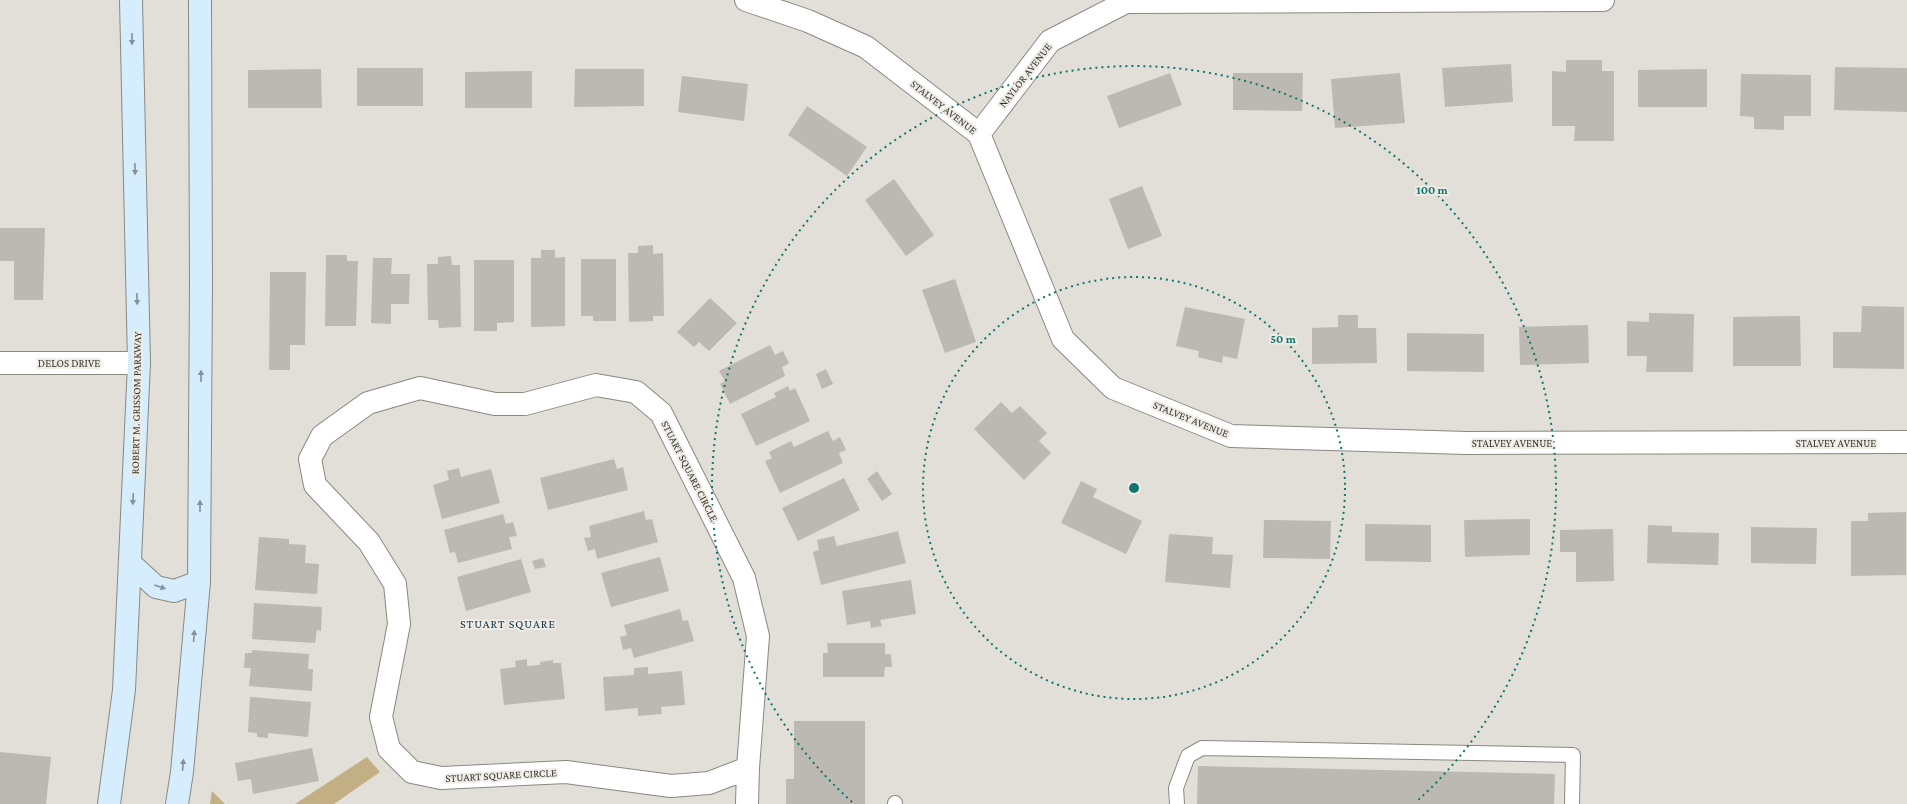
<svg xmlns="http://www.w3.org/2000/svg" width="1907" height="804" font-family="'Crimson Pro',serif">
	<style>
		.green { fill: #c2b084 }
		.building { fill: #bcb9b2 }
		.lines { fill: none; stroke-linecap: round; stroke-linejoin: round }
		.lane-casing { stroke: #8b8882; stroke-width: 16 }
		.street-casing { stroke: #8b8882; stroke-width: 24 }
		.secondary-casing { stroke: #8b8882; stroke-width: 24 }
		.lane { stroke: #fff; stroke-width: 14 }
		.street { stroke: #fff; stroke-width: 22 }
		.secondary { stroke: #d6edfd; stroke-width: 22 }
		.oneway { fill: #869098 }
		.ring { fill: none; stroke: #0f766e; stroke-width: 2; stroke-dasharray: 2 4 }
		.labels { text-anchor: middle; stroke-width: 4; stroke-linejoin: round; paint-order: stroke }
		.street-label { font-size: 11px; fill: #363432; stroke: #efece5 }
		.neighbourhood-label { font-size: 12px; letter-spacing: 1px; fill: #092f47; stroke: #efece5 }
		.centre { fill: #0f766e; stroke: #efece5; stroke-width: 2 }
		.ring-label { font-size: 12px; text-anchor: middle; font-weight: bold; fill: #0f766e; stroke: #efece5; stroke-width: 4; stroke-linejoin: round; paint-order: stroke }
	</style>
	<rect width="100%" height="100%" fill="#e2dfd8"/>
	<path class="green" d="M367,757L380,772L334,804H295Z
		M212,791L225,804H210Z"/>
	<path class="building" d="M1566,60H1602V71H1614V141H1574L1575,126H1552V71L1566,72Z
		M1511,64L1513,102L1445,107L1442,68Z
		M1835,67L1907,68V112L1834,110Z
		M357,68H423V106H357Z
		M321,69L322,108H248V70Z
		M575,69H644V106L574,107Z
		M1707,69V107H1638V70Z
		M532,71V108H465V72Z
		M1170,73L1182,105L1119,128L1107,96Z
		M1233,73H1303L1302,111L1233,110Z
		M1400,73L1405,123L1335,128L1331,79Z
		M1741,74L1811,75V116H1784V130L1754,129V117L1740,116Z
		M682,76L748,84L744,121L678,112Z
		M807,106L867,147L847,176L788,135Z
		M894,179L934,235L906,256L865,200Z
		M1142,186L1162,236L1128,249L1109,199Z
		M0,228H45L43,300H14V261H0Z
		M653,245V254L663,253L664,316H653V321L629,322L628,253H638V246Z
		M541,250H555V258L565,257V326L531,327V258H541Z
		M326,255H347V261H358L356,326H325Z
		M451,256L452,265H460L461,327L439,328L438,320H428L427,264H438V257Z
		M373,258H392L391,274H410L409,304H391V324L371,323Z
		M581,259H616V321H593V316H581Z
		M474,260H514V322L497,323V331H474Z
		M270,272H306L305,345H290V370H269Z
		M955,279L976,342L945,353L922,290Z
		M710,298L737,323L709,351L699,342L694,347L677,332Z
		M1862,306L1904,307V369L1833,368V332H1861Z
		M1185,307L1245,319L1237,359L1223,356L1222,363L1198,357L1199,351L1176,346Z
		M1649,313L1694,314L1693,372H1646L1647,356H1627V321L1649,322Z
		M1338,315H1358V328H1376L1377,363L1312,364V328L1338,327Z
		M1800,316L1801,366H1733V317Z
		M1588,325L1589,363L1520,365L1519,327Z
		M1407,333L1484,334V372L1407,371Z
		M770,345L775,355L783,351L789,363L782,367L785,376L730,404L720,384L725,381L719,371Z
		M826,369L833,384L822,389L816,374Z
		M788,386L790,391L795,388L810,421L756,446L741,414L776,397L774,393Z
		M1001,402L1012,413L1020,406L1047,433L1039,441L1051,453L1024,480L974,429Z
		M828,431L833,441L840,437L846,450L839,453L843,463L780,493L765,461L772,458L769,452L791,441L794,447Z
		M614,459L617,469L623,467L628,490L548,510L540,478Z
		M459,468L461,477L491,469L500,503L442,519L433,485L449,480L447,471Z
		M877,471L892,494L882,501L867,479Z
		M844,478L860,510L798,541L782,508Z
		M1081,481L1097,489L1093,497L1142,521L1126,554L1061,523Z
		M644,511L646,520L652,519L658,542L597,559L595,549L588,551L584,538L591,537L589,526Z
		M1906,512V575L1851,576V521H1868V513Z
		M503,514L506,524L513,522L517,536L509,537L512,549L458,563L455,552L450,553L444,530Z
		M1530,519V555L1465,557L1464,520Z
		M1264,520L1331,521L1330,559L1263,558Z
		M1365,524L1431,525V562L1365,561Z
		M1648,525L1672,526V532L1719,533L1718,565L1647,563Z
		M1751,527L1817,528L1816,564L1751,563Z
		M1613,529L1614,581L1576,582V552H1560V530Z
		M898,531L906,563L821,585L813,552L819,550L817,540L834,536L837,546Z
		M1169,534L1213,537L1212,554L1233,555L1230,588L1165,582Z
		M259,537L289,539V544L306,545L305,563L319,564L317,594L255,590Z
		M660,557L669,591L611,607L601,573Z
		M543,558L546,567L535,569L532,561Z
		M521,559L531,592L466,611L457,577Z
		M911,580L916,614L880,620L882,626L871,628L870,621L847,625L842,591Z
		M254,603L322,607L321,631L317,630L315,643L252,639Z
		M680,609L683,621L688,620L694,641L634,658L631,648L623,650L620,637L627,635L624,625Z
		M827,643H885V654H891L892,667H885L884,677H823V653H828Z
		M252,650L309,654L308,669H313L312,691L249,686L251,668H244L245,653H252Z
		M527,659V666L540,665V662L553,660V663H561L565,699L504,705L500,669L516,667L515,661Z
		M648,667V674L682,671L685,705L661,707L662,714L638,716V708L605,711L603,677L634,675V668Z
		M250,697L311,702L308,737L268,733V738L257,737V733L248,732Z
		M794,721H865V804H786V779H794Z
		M312,748L319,781L253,794L251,779L238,781L235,763Z
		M0,752L51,757L46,804H0Z
		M1198,766L1555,774L1554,804H1197Z"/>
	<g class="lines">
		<g class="lane-casing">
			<path id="lane" d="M895,803V804
				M1177,804L1176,788L1188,756L1202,748L1573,755L1572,804"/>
		</g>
		<g class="street-casing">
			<path id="street" d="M746,0L808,21L866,47L979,134L1063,339L1113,388L1231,436L1467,443L1907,442
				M979,134L1050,41L1126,2L1603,0
				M0,363H139
				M747,804L748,768L758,636L744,578L661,413L636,392L596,385L525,404H495L420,388L368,403L322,436L310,459L315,485L369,542L395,584L399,624L381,717L389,749L412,772L441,778L566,772L671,786L709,783L748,768"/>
		</g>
		<g class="secondary-casing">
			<path id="secondary" d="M130,563L156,587L174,591L199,582
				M109,804L124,690L139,363L131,0
				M177,804L182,772L199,582L201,285L200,0"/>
		</g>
		<use href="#lane" class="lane"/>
		<use href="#street" class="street"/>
		<use href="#secondary" class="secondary"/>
	</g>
	<defs><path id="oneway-solid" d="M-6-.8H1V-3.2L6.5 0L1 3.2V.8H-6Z"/></defs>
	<g class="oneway">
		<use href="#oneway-solid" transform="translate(132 39) rotate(89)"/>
		<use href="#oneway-solid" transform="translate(135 169) rotate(89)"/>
		<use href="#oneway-solid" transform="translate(137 299) rotate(89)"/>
		<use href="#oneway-solid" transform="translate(201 376) rotate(-90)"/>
		<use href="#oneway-solid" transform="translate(133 499) rotate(93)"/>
		<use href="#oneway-solid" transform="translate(200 506) rotate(-90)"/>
		<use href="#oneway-solid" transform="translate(160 587) rotate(19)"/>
		<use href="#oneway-solid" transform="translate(194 636) rotate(-85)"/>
		<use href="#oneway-solid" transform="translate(183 765) rotate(-85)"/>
	</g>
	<g class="ring">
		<circle cx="1134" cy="488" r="211"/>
		<path d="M852 802A422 422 0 1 1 1416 802"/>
	</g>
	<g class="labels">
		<g class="street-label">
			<text transform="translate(1025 75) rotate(-52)" y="4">NAYLOR AVENUE</text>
			<text transform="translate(944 107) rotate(38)" y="4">STALVEY AVENUE</text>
			<text x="69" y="367">DELOS DRIVE</text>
			<text transform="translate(136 403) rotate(-89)" y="4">ROBERT M. GRISSOM PARKWAY</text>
			<text transform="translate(1191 419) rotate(22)" y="4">STALVEY AVENUE</text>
			<text x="1512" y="447">STALVEY AVENUE</text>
			<text x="1836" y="447">STALVEY AVENUE</text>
			<text transform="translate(690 471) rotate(63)" y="4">STUART SQUARE CIRCLE</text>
			<text transform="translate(501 775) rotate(-3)" y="4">STUART SQUARE CIRCLE</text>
		</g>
		<g class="neighbourhood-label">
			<text x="508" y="628">STUART SQUARE</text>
		</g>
	</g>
	<circle cx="1134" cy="488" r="6" class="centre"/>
	<g class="ring-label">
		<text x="1432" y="194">100 m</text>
		<text x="1283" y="343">50 m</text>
	</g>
</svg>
